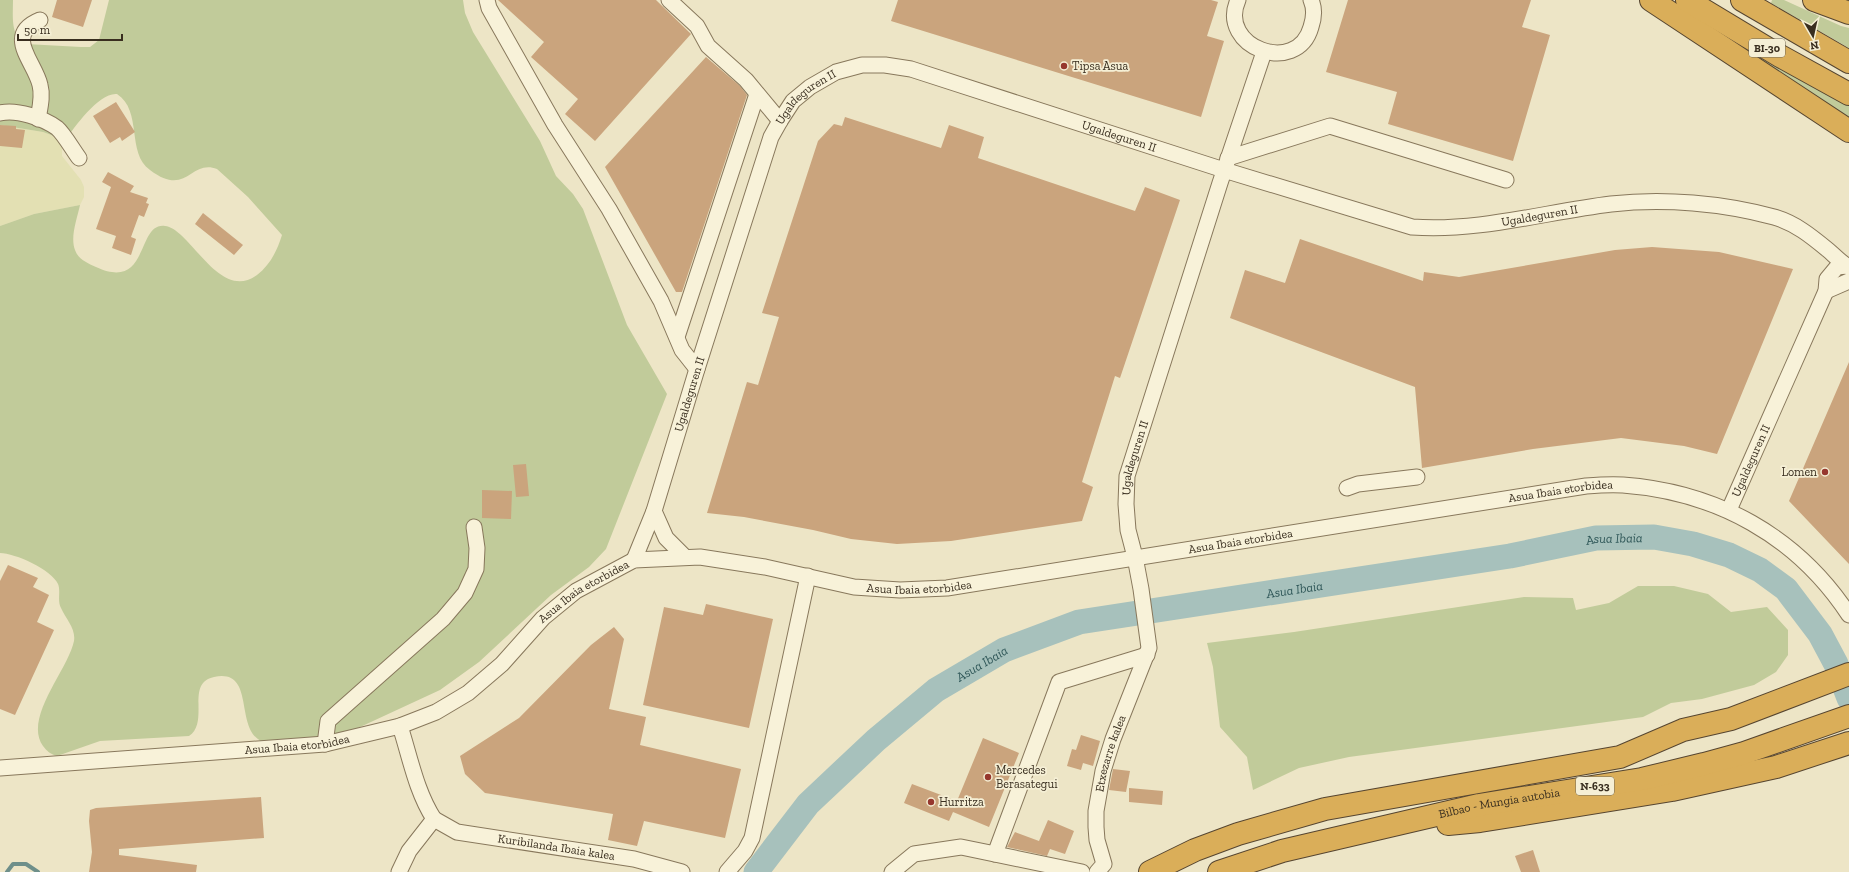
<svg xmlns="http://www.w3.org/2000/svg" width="1849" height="872" font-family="'Zilla Slab',serif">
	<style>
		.farmland { fill: #e3e0b3 }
		.green { fill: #c1cb9a }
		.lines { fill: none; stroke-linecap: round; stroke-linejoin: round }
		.stream { stroke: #6e8f8a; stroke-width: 4 }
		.river { stroke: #a7c1bc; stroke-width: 25 }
		.building { fill: #caa47d }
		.minor-casing { stroke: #88785c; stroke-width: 17 }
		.highway-casing { stroke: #564530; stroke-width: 24 }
		.minor { stroke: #f8f2d9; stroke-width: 15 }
		.highway { stroke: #daae59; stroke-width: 22 }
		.poi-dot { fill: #96372e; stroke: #f5efd5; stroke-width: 1.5 }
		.labels { text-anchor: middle; stroke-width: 3.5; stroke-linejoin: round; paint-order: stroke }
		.shield { fill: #f5efd5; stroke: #716856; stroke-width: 1 }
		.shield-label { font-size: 11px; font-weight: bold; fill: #392e1f }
		.poi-label { font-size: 12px; fill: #392e1f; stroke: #f5efd5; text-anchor: start }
		.street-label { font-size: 12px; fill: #392e1f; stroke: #f5efd5 }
		.water-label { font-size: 13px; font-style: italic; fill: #2f5758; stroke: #f5efd5 }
	</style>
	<rect width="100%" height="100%" fill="#ede5c6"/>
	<path class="farmland" d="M0,125L43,132L65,140L62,148V156L81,180L84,187V197L80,205L34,214L0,226Z"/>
	<path class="green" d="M0,0H13C13,16 10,37 26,44L81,47H90L99,40L109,0H463L465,13L473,32L540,141L556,176L573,194L583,209L627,325L667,394L606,549L589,567L551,595L479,662L440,690L345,734L324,739L263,742C233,730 257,668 214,677C185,683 210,722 189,736L100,741L57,756C50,754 47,751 43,746C23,718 68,670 74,641C76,629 66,619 61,608C57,601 61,591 58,584C52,570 15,553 0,553V226L34,214L80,205C77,219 70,237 75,250C78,259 87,263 96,267C150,292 136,222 165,226C190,228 219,303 257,275C270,265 277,251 282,235L248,197L217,169C190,159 187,198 150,170C126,153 143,111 117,94C99,92 75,127 65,140L43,132L0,125Z
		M1772,0H1784L1841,26L1849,28V48L1771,3Z
		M1749,51L1849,105V118Z
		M1638,586H1674L1708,594L1731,612L1767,607L1788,630V655L1776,672L1754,685L1702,699L1671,703L1643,717L1349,757L1299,768L1253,790L1247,757L1220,727L1213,667L1207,643L1294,632L1524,597L1573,598L1576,610L1609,603Z"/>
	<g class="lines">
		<path class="stream" d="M7,872L13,864H26L38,872"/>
		<path class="river" id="s1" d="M756,872L808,804L876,740L936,690L1004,650L1079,622L1510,556L1596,538L1654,537L1693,544L1729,555L1760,570L1786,589L1820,634L1836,664L1849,698"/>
	</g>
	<path class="building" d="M57,0H92L83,27L52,17Z
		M498,0H656L691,34L595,141L565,114L578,99L531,57L544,42Z
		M898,0H1211L1218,2L1207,36L1224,41L1201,117L891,21Z
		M1348,0H1531L1522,27L1550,35L1513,161L1388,124L1397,92L1326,72Z
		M706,57L740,86L747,95L682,292H676L605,167Z
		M116,102L135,132L122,141L120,137L110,143L93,116Z
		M845,117L941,148L949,125L984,137L978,158L1135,211L1145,187L1180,200L1120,378L1115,376L1082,482L1093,487L1082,521L951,541L897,544L851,539L813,530L744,517L707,513L747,382L758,385L779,317L762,313L818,141L834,124L842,126Z
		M0,125L16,126V129L25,130L22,148L0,146Z
		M108,172L134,186L130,192L148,198L146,203L149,204L144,217L139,215L131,237L136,239L131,255L112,248L116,236L96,229L111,187L102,182Z
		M203,213L243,245L234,255L195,224Z
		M1300,239L1423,281L1424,272L1459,277L1615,250L1652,247L1719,252L1793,269L1717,454L1684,446L1621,438L1533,449L1422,468L1415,387L1230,318L1245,270L1285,283Z
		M1849,362V564L1789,501Z
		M526,464L529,496L516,497L513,465Z
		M482,490L512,491L511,519L482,518Z
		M8,565L38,578L33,587L49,595L37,622L54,630L15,715L0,709V581Z
		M706,604L773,619L749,728L643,705L664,607L703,615Z
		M614,627L624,639L609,709L646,717L640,745L741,769L725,838L644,821L637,846L608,840L613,814L485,793L465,774L460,756L519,718L591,645Z
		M1081,735L1100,741L1093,766L1083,763L1081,770L1067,766L1072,749L1076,750Z
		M983,738L1019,753L989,827L953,812L949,821L904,803L912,784L957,801Z
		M1113,769L1130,771L1126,792L1109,790Z
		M1129,788L1163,791L1162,805L1129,802Z
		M261,797L264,838L119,849V855L197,865L196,872H89L92,852L89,821L90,810L96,808Z
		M1048,820L1074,831L1065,854L1050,849L1047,856L1007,847L1015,832L1039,841Z
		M1533,850L1540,872H1521L1515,856Z"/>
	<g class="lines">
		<g class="minor-casing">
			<g id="minor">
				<path d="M487,0L489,8L555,125L609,209L661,301L682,350L697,369"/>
				<path d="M669,0L697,26L708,46L746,80L780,121"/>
				<path d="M1238,0C1217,47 1297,77 1311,27C1314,18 1315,9 1311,0"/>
				<path d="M0,113C17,109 43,118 57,128C64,134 73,150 79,158"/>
				<path d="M38,119C40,107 43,96 40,85C35,62 3,35 40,20"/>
				<path d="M1228,158L1330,126L1506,180"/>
				<path d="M1826,291L1849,281"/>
				<path d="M677,337L757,94"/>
				<path d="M1347,488L1358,484L1417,477"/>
				<path id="s2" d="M1729,510L1826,291L1827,279L1837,267L1847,266"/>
				<path d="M654,511L666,538L685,557"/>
				<path id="s3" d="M634,560L654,511L697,369L771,137L780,121L793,101L810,87L836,72L862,65H885L911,69L1224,170L1412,227C1479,232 1545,212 1611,204C1664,198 1722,203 1774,217C1795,223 1811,236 1828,250C1834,255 1841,263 1849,267"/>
				<path d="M325,744L328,721L443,619L465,593L476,569L477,548L474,527"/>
				<path id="s4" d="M0,768L325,744L400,726L436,712L468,693L502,664L543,618L576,591L634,560L700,557L765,567L854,587L900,590L947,588L1586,486C1598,485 1611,484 1623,485C1717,492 1797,536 1849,615"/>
				<path id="s5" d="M434,819L457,832L634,859L682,872"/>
				<path d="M995,854L1059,682L1147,655"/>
				<path d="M399,872L409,851L434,819C416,791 410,757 400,726"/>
				<path d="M727,872L745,851L752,838L808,576"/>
				<path d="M892,872L914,854L961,847L1082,872"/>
				<path id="s6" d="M1097,872L1104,864L1097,840L1096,827V811L1103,771L1113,739L1149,648L1141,589L1135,557L1128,530L1126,504L1127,476L1220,183L1264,52"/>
			</g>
		</g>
		<g class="highway-casing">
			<g id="highway">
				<path d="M1651,0L1849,131"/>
				<path d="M1687,0L1780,56L1849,94"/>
				<path d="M1742,0L1849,62"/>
				<path d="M1814,0L1849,13"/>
				<path d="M1448,824L1480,821L1672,790L1776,767L1849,743"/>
				<path d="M1150,872L1195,850L1238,834L1325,809L1620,757L1683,730L1731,719L1849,674"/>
				<path id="s7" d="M1219,872L1282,851L1479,805L1642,779L1704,764L1744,753L1849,716"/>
			</g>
		</g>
		<use href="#minor" class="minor"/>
		<use href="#highway" class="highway"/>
	</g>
	<g class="poi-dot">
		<circle cx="1064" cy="66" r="4"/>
		<circle cx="1825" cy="472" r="4"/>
		<circle cx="988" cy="777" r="4"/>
		<circle cx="931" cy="802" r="4"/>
	</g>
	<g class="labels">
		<g class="shield">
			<rect x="1749" y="39" width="36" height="18" rx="3"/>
			<rect x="1576" y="777" width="38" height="18" rx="3"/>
		</g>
		<g class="shield-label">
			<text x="1767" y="52">BI-30</text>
			<text x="1595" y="790">N-633</text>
		</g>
		<g class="poi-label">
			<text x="1072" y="70">Tipsa Asua</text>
			<text x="1817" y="476" text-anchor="end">Lomen</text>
			<text x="996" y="774">Mercedes<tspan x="996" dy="14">Berasategui</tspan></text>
			<text x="939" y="806">Hurritza</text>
		</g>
		<g class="street-label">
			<text dy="4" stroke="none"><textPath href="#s3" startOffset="499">Ugaldeguren II</textPath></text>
			<text dy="4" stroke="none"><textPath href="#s3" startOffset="834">Ugaldeguren II</textPath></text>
			<text dy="4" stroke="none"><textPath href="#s3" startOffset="1269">Ugaldeguren II</textPath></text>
			<text dy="4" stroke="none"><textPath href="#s3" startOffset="175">Ugaldeguren II</textPath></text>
			<text dy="4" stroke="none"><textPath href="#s6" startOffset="430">Ugaldeguren II</textPath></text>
			<text dy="4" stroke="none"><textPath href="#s2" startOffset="54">Ugaldeguren II</textPath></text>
			<text dy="4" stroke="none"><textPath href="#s4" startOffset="1631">Asua Ibaia etorbidea</textPath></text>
			<text dy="4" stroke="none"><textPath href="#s4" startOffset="1307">Asua Ibaia etorbidea</textPath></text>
			<text dy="4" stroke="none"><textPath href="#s4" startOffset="982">Asua Ibaia etorbidea</textPath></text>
			<text dy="4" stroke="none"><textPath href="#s4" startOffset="634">Asua Ibaia etorbidea</textPath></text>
			<text dy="4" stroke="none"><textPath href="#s4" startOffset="298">Asua Ibaia etorbidea</textPath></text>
			<text dy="4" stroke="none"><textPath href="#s6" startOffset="124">Etxezarre kalea</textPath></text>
			<text dy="4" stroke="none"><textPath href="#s7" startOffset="289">Bilbao - Mungia autobia</textPath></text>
			<text dy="4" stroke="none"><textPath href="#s5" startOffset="127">Kuribilanda Ibaia kalea</textPath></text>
		</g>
		<g class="water-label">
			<text dy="5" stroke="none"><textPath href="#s1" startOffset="958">Asua Ibaia</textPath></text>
			<text dy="5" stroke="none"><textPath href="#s1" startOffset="634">Asua Ibaia</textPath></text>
			<text dy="5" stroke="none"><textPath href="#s1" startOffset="310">Asua Ibaia</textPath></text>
		</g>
	</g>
	<g transform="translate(1813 36) rotate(171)" stroke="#f5efd5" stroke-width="3" paint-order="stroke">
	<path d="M0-3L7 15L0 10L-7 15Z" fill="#392e1f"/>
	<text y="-6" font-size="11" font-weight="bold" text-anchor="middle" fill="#392e1f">N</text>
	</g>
	<path d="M18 34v6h104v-6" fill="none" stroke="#392e1f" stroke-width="2"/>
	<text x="24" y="34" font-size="12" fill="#392e1f" stroke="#f5efd5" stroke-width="3" paint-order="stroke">50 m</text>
</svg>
